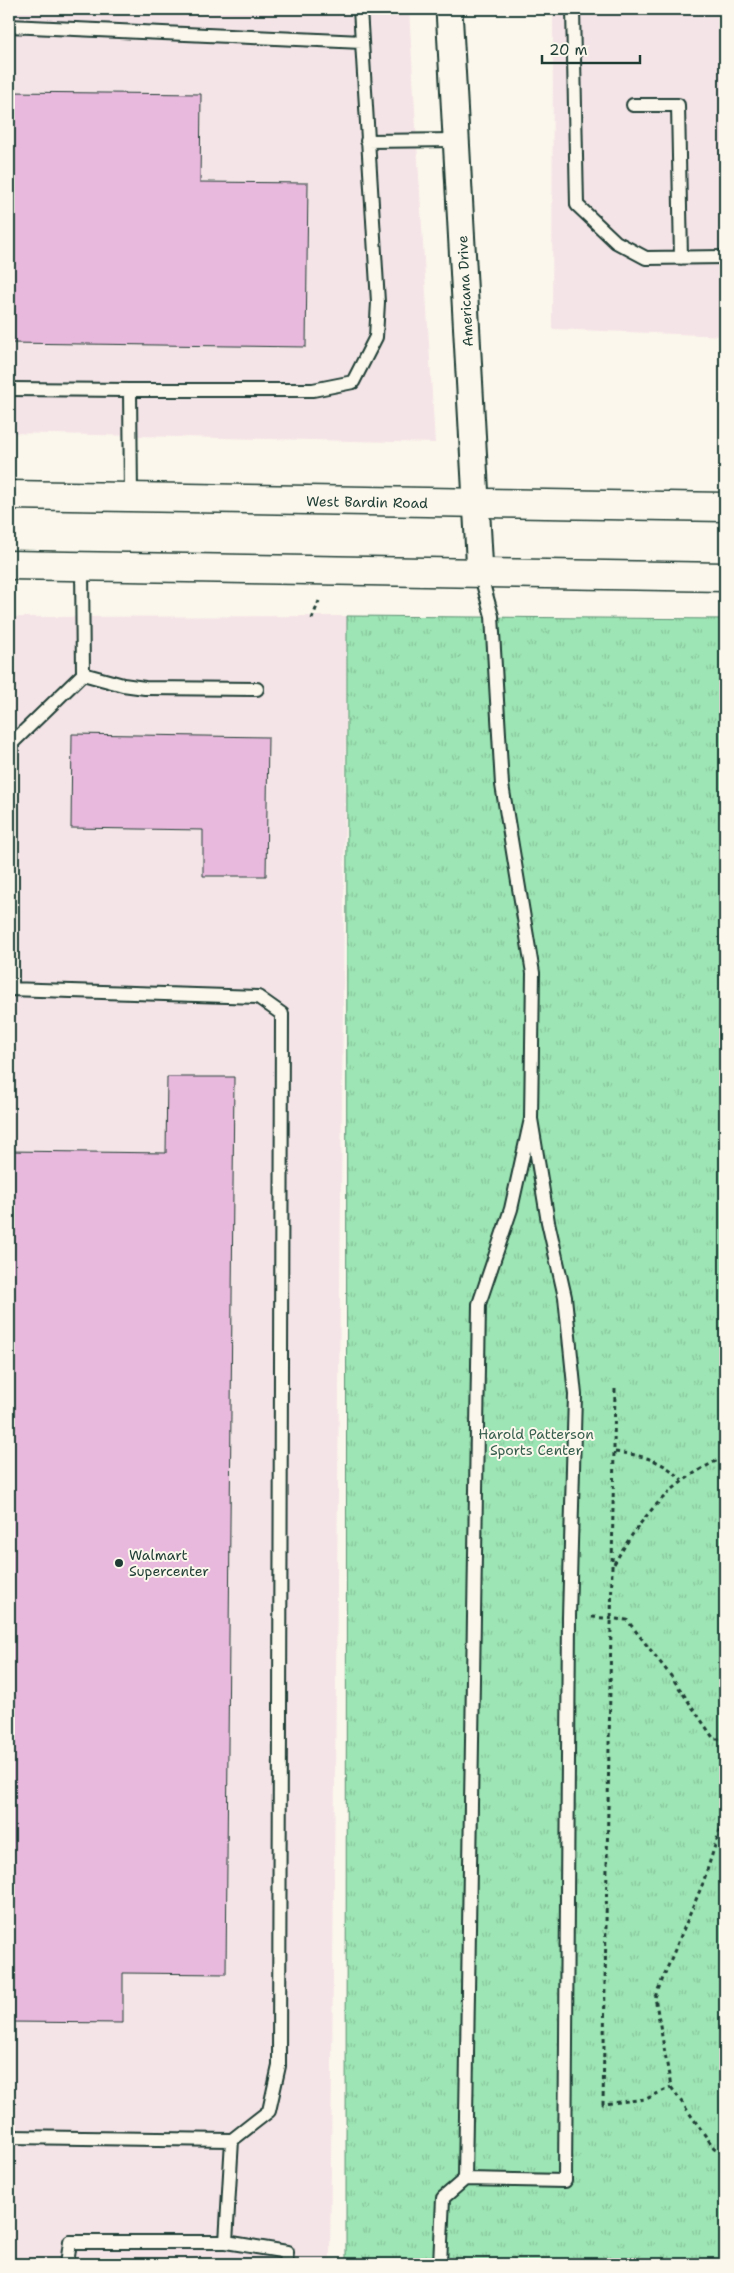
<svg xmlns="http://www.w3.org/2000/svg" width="734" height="2273" font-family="'Shantell Sans',sans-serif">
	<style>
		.built { fill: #f5e4e7 }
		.grass { fill: url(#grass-tufts); stroke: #5e9174 }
		.building { fill: #e8b9dc; stroke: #1f3d34 }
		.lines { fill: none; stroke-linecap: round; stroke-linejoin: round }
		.lane-casing { stroke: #1f3d34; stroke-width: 16 }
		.street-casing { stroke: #1f3d34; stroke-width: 29 }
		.secondary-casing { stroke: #1f3d34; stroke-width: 31 }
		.path { stroke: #1f3d34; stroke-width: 3; stroke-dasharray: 4 4; stroke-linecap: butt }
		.lane { stroke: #fbf7ec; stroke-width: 12 }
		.street { stroke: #fbf7ec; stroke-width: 25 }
		.secondary { stroke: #fbf7ec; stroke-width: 28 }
		.poi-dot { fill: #1f3d34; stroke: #fbf7ec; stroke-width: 2 }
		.labels { text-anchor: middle; stroke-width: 4; stroke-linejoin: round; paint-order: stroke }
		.street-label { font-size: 14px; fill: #1f3d34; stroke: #fbf7ec }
		.park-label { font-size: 14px; fill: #385f4e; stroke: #fbf7ec }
		.poi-label { font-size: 14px; fill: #1f3d34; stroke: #fbf7ec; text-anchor: start }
	</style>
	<defs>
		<pattern id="grass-tufts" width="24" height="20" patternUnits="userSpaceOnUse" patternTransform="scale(1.25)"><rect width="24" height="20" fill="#9de5b4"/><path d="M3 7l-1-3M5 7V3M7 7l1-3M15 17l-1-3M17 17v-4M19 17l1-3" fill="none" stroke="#87c59b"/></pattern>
	</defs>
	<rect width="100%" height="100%" fill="#fbf7ec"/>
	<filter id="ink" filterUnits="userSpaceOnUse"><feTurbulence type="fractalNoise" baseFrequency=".02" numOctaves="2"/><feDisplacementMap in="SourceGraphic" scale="10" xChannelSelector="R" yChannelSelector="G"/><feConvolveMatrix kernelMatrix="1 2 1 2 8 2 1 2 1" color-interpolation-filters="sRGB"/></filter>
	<g filter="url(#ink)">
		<path class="built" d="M9,9H409L435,443L9,433Z
			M553,9H725V336L552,329Z
			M347,616L330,2264H9V617Z"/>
		<path class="grass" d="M347,616L725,619V2264H346Z"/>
		<path class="building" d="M9,92L201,94L200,182L308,183L306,347L9,343Z
			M72,734L268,737L266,876H203V830L71,828Z
			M167,1077H234L226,1974L123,1973V2023L9,2022V1151L166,1153Z"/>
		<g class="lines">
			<g class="lane-casing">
				<path id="lane" d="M573,9L577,205L616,242L646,258L725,257
					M9,26L362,42
					M633,105H678L681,258
					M367,141L456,140
					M9,389L130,390
					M131,497L130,390H313L353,382L376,337L378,302L360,9
					M480,573L492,616L502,785L533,973L531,1119L511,1209L479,1304L465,2179L565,2181L569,1617L575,1395L565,1297L548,1222L531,1119
					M83,674L123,685L145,688L257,689
					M9,989L258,997L282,1014L279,2066L269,2111L232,2140L9,2137
					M12,989V743L83,674L82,567
					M226,2242L232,2140
					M67,2264L70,2242H226L287,2252L286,2264
					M440,2264L443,2198L465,2179"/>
			</g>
			<g class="street-casing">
				<path id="street" d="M449,9L480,573"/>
			</g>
			<g class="secondary-casing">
				<path id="secondary" d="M9,495L725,507
					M9,565L725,577"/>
			</g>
			<path class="path" d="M312,619L319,601
				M615,1389L603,2104L646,2099L671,2087
				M615,1452C641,1455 663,1460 682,1480
				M614,1564C642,1515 672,1480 725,1457
				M592,1617L627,1620L671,1676L714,1739H725
				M725,1814L703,1883L655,1997L671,2087L714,2148L725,2153"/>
			<use href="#lane" class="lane"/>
			<use href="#street" class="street"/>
			<use href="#secondary" class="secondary"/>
		</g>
	</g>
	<circle class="poi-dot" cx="119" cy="1563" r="5"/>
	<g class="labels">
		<g class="street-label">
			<text transform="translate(465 291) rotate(-93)" y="5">Americana Drive</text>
			<text transform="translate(367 502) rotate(1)" y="5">West Bardin Road</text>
		</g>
		<g class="park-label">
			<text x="536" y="1439">Harold Patterson<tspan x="536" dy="16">Sports Center</tspan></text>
		</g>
		<g class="poi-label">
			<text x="129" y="1560">Walmart<tspan x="129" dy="16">Supercenter</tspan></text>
		</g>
	</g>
	<rect width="734" height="2273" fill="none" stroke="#fbf7ec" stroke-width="30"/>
	<rect x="15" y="15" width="704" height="2243" fill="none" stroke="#1f3d34" stroke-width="2" filter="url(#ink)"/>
	<path d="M542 55v8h98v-8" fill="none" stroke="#1f3d34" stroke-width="2.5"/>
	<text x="549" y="55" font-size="15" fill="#1f3d34" stroke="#fbf7ec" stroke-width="4" paint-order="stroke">20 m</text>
</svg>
